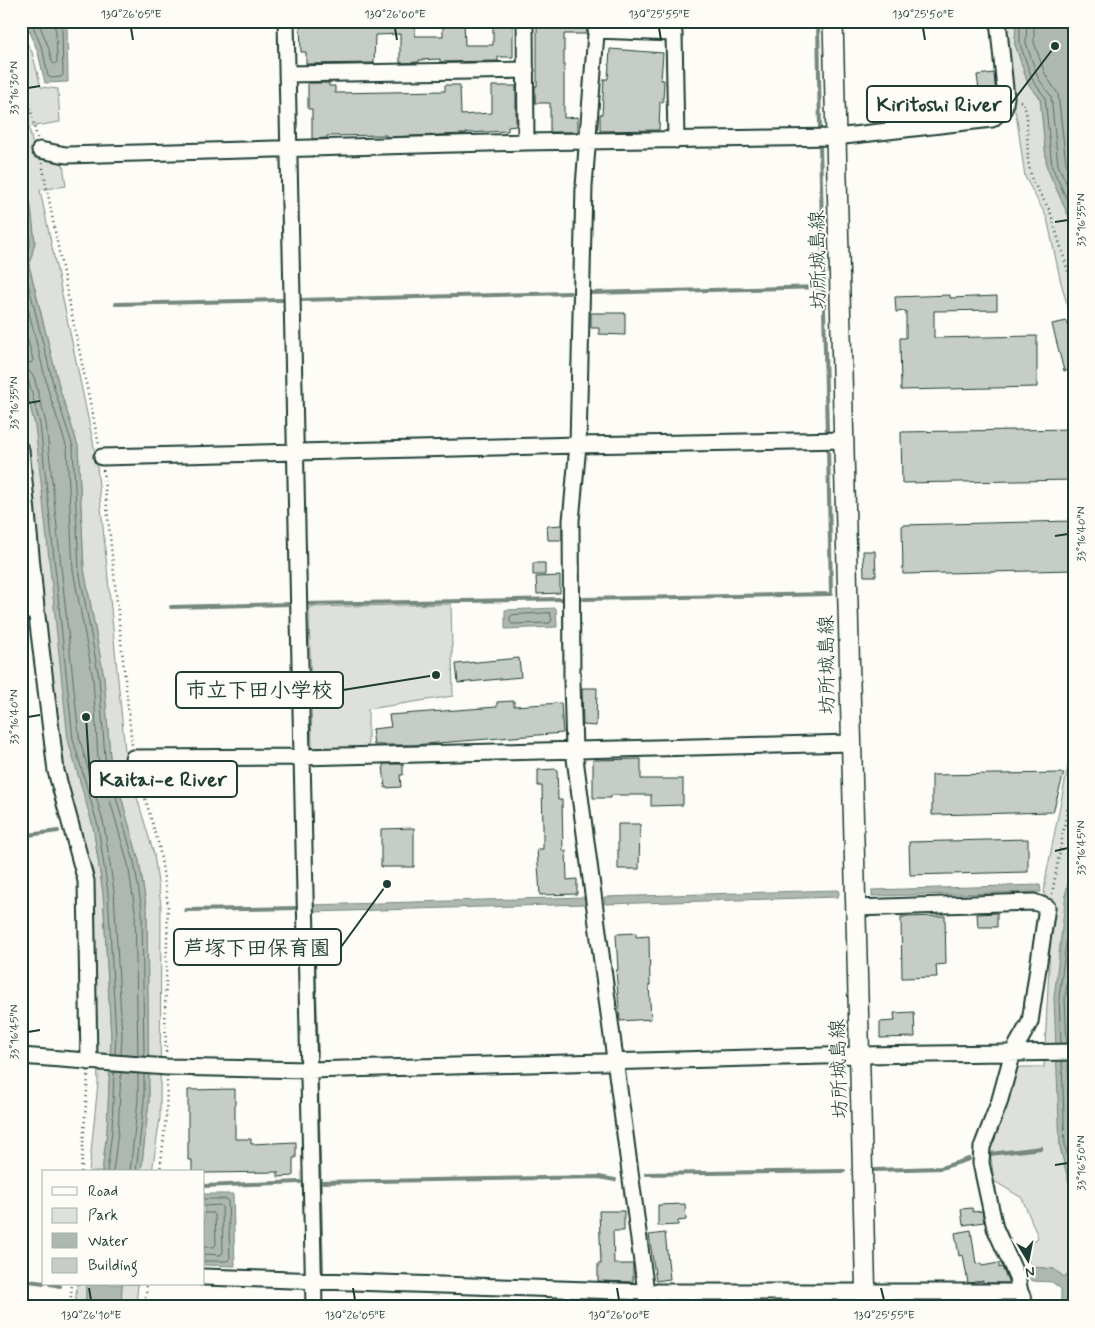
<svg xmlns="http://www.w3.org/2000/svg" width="1095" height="1328" font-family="Mynerve,'Klee One',sans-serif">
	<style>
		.green { fill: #dde0db; stroke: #7e8e88 }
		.water { fill: #aeb8b1; stroke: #75877f }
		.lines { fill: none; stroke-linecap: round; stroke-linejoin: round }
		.shore { stroke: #586e66; stroke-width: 1 }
		.stream { stroke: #75877f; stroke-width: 4 }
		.building { fill: #c6cdc7; stroke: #1f3d34 }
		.minor-casing { stroke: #1f3d34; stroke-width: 19 }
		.major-casing { stroke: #1f3d34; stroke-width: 22 }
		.path { stroke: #1f3d34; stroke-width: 2.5; stroke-dasharray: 1 4; stroke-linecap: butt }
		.minor { stroke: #fdfcf7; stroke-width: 15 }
		.major { stroke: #fdfcf7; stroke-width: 19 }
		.ticks { fill: none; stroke: #1f3d34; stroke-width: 2 }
		.labels { text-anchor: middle; stroke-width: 4; stroke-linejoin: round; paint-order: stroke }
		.street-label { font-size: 20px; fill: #1f3d34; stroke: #fdfcf7 }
		.leader { fill: none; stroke: #1f3d34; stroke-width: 2 }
		.callout-dot { fill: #1f3d34; stroke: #fdfcf7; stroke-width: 2 }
		.callout { fill: #fdfcf7; stroke: #1f3d34; stroke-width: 2 }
		.callout-label { font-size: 21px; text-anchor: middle; font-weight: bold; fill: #1f3d34 }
		.neatline { fill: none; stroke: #1f3d34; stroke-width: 2 }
		.ticks-label { font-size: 12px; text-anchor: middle; fill: #1f3d34 }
	</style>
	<rect width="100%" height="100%" fill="#fdfcf7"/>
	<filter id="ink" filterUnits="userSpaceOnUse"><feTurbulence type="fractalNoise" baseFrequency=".02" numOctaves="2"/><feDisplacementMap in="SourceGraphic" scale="10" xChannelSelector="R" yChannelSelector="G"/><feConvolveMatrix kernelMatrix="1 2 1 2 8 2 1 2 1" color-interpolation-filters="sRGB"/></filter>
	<g filter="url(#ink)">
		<path class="green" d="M1003,21H1016L1015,44L1028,84L1040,98L1047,168L1074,228V329L1061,283L1047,218L1025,177L1017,120L1008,82Z
			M21,33L32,52L41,87L58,89L60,122L29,127L35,155L63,164L66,186L40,190L96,456L126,761L154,854L161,905L160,1118L152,1172H141L149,1101L147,910L139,861L110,757L104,677L84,569L78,446L60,390L29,265L35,242L30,200L21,161Z
			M21,371L35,425L103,893L111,1037L107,1131L102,1172H89L98,1083L91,878L60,760L21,415Z
			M451,604L453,696L368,709V748L312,750L309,607Z
			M1074,715V855L1066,893L1060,1147L1074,1203V1217L1068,1240L1071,1271L1064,1277L1054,1269L1033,1267L1024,1254L1038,1237L1022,1198L994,1181L989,1143L1018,1067H1044L1052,906L1044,894L1046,876L1072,746Z
			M77,1284H86V1307H75Z
			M122,1284H138L136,1307H121Z"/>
		<path class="water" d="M26,21H64V24H67L68,82L45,83L38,53Z
			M1016,21H1074V228L1047,168L1040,98L1028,84L1015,44Z
			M21,161L30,200L35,242L29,266L60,390L78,446L84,569L104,677L110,757L139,861L147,910L149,1101L141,1172H102L107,1131L111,1037L103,893L93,827L68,740L35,425L21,371Z
			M556,608L557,627L505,629V610Z
			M1074,855V1203L1060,1147L1054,998L1066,893Z
			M1040,885L1041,892L872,896V890Z
			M838,890L839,893L838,897L605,904L604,897Z
			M586,897V904L312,912V905Z
			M204,1194H233L235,1266L204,1265Z
			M1074,1217V1307H1061V1289L1052,1282L1033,1281L1026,1276L1033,1267L1054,1269L1064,1277L1071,1271L1068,1240Z
			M86,1284H122L121,1307H86Z"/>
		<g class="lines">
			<path class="shore" d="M31,21L43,51L48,76L51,78L61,77L63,75L62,29L59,21
				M38,21L49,49L52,62L54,64L57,62L56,32L53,21
				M1020,21V44L1033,81L1045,97L1052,167L1074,215
				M1027,21L1026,43L1038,78L1051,96L1058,165L1074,200
				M1034,21V42L1045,74L1058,94L1066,163L1074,181
				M21,183L26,201L30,241L24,267L55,391L73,447L79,570L99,678L105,757L134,862L142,910L144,1056
				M21,280L49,393L67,448L73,570L93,678L98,758L128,864L135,910L138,1056
				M21,312L33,360L31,363L21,361
				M21,369L29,371L34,377L46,423L79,737L104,825L114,891L122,1036L121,1055
				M21,375L25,376L28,379L40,424L73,739L98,826L108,892L116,1037L115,1054
				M550,613L552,620L550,623L512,624L510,622V617L512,615Z
				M1061,1043L1059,998L1074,881
				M1067,1043L1065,999L1074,926
				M1062,1061L1065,1146L1074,1182
				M1068,1061L1071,1145L1074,1155
				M107,1172L112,1131L114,1072
				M113,1172L118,1132L121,1072
				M130,1172L138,1100V1074
				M136,1172L144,1101V1074
				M204,1199H226L228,1200L230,1258L227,1261H204
				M204,1206L220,1205L222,1207L223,1252L221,1255L204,1254
				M204,1213H213L215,1215L216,1244L214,1247H204"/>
			<path class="stream" d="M818,21L820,130
				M820,143L827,433
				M590,293L824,287
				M300,300L570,293
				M116,304L282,300
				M584,599L831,594L828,446
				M306,604L563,599
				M171,607L292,604
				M21,836L58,831
				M186,910L299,908
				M313,928L317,1056
				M317,1085L322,1272
				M990,1154L1041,1148
				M874,1170L941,1168L969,1159
				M646,1174L844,1171
				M319,1182L599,1177L615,1180
				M204,1186L300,1182
				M21,1280L44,1283
				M50,1284L60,1286
				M1017,1304V1307"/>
		</g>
		<path class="building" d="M312,21H414L415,36H443V21H464L465,45H493V21H513V57H498V61L440,62V59L419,60V62L400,63V34L375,35L374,63L306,64V52H301L300,24H312Z
			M537,21L587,22V34H564V118L578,117V132H550V103H535V86H537Z
			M610,49L663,53L661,80H664L663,102H660L659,130L600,131V114H602L604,79H608Z
			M994,73L996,95L980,98L977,75Z
			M308,83H329V86H335V93L445,91V85H460L461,115L492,113V86H516V126L508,127V131L466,133V134L386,137V135L327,136V138L312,139V109H308Z
			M950,295V298L997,296V310L934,311V338L1037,336V387L901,390L900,338H906V311L896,312L895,297Z
			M591,313H625V335L599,334V328H591Z
			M1067,321L1074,347V369L1064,371L1052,324Z
			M1074,429V480L902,483L901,432Z
			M1074,521V570L903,574L902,525Z
			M562,525V540H548L547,526Z
			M863,551H875L876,576H864Z
			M533,563H545V575H533Z
			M560,576V593L537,594L536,577Z
			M519,658L521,677L458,683L456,664Z
			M582,688H597L596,726L583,725Z
			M514,701V706L561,703L563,733L413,745H374L372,729L391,727L389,715L497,707V702Z
			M641,759V779H683V805L651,806V795H611V798H593V760Z
			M383,764H403V775H400L401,787L385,788Z
			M557,769L558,800H562L563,851H566L567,880L577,879V894L540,895L537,849H543V828L542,786H538V770Z
			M1064,773L1053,812L932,815V775Z
			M618,824H640L639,869H618Z
			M414,828V867H381V829Z
			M1028,839V872L910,875L909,842Z
			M997,913V927H978L977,914Z
			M945,916L946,964L936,965L937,977L902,978L901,917Z
			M636,933V937L649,936L650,985H649L651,1019L620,1021L616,970H618L616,934Z
			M914,1012L915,1037L880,1038V1022L895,1021L894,1013Z
			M235,1089V1139H251V1144L296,1142V1158H293V1176L278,1177V1172L204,1173V1172H192V1160H188V1090Z
			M685,1204L686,1220L678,1221V1225L658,1226V1205Z
			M972,1208L973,1212L982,1211L984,1222L963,1225L961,1209Z
			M599,1211H624V1231H613L614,1264H633V1282L598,1281V1264H601Z
			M971,1230L976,1264L981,1263L982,1266L999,1263V1268L1002,1267L1009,1283H983V1281L968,1283L963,1255L959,1256L955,1233Z
			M665,1233L670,1279L656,1281L649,1235Z"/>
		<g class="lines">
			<g class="minor-casing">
				<path id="minor" d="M286,21L314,1307
					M525,21L526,142
					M597,21L584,186L578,445L571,521L572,681L574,751L648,1307
					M596,30L674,33L676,140
					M287,74L526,70
					M40,150L66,155L526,142L836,137L992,119L1004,109L1006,98L998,21
					M21,450L36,608L56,771L86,881L89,1062
					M102,457L578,445L844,440
					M21,612L36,608
					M133,758L302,757L851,743
					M856,908L1034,902L1047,907L1030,1022L1013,1052L999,1103L982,1147L981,1163L995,1228L1017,1277L1020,1292
					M21,1056L167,1067L309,1070L860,1055L1074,1052
					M204,1277L646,1292H1020L1027,1307"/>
			</g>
			<g class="major-casing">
				<path id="major" d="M833,21L866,1307"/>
			</g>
			<path class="path" d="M21,69L37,138
				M1020,101L1023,102L1027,116L1028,161L1032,180L1050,211L1074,291
				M42,163L62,268L99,445
				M103,470L132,745
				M137,770L159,846L168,905L165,1015L166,1053
				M1052,894L1074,773
				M81,1172L88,1076
				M160,1172L166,1117L167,1081
				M70,1307L72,1284
				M145,1307L147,1284"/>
			<use href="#minor" class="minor"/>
			<use href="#major" class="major"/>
		</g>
	</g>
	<path class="ticks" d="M131,28L133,40M395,28L397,40M659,28L661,40M923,28L925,40M28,88L40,86M1055,222L1068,220M28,403L40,401M1055,536L1068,534M28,717L40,715M1055,851L1068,848M28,1032L40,1030M1055,1165L1068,1163M89,1288L91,1300M353,1288L355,1300M617,1288L619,1300M881,1288L884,1300"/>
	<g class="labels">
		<g class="street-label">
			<text transform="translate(817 260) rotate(-91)" y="7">坊所城島線</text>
			<text transform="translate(826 665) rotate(-91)" y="7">坊所城島線</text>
			<text transform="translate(838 1069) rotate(-92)" y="7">坊所城島線</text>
		</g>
	</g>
	<path class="leader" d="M1055 46L1011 104M436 675L343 690M86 717L90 779M387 884L341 947"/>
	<g class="callout-dot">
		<circle cx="1055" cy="46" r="5"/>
		<circle cx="436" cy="675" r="5"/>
		<circle cx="86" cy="717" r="5"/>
		<circle cx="387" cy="884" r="5"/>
	</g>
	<g class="callout">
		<rect x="867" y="86" width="144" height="36" rx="5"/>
		<rect x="176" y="672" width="167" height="36" rx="5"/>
		<rect x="90" y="761" width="147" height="36" rx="5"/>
		<rect x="174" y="929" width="167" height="36" rx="5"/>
	</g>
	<g class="callout-label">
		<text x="939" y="111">Kiritoshi River</text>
		<text x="259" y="697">市立下田小学校</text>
		<text x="163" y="786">Kaitai-e River</text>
		<text x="257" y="955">芦塚下田保育園</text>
	</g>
	<rect width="1095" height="1328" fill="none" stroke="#fdfcf7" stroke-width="55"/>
	<rect x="42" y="1170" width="162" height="115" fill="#fdfcf7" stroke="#a4b0a9"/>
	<rect x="52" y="1187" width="25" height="8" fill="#fdfcf7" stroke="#a4b0a9"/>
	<text x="88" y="1196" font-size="15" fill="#1f3d34">Road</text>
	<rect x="52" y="1208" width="25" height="15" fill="#dde0db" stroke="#a4b0a9"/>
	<text x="88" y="1220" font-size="15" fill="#1f3d34">Park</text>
	<rect x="52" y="1233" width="25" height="15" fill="#aeb8b1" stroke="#a4b0a9"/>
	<text x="88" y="1246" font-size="15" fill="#1f3d34">Water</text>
	<rect x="52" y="1258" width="25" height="15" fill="#c6cdc7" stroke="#a4b0a9"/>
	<text x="88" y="1270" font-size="15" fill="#1f3d34">Building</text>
	<g transform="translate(1028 1260) rotate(170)" stroke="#fdfcf7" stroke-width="4" paint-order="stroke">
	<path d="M0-4L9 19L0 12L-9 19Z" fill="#1f3d34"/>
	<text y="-8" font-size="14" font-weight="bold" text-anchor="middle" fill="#1f3d34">N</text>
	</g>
	<rect x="28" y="28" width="1040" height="1272" class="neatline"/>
	<g class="ticks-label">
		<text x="131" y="18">130°26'05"E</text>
		<text x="395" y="18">130°26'00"E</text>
		<text x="659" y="18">130°25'55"E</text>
		<text x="923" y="18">130°25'50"E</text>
		<text transform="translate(14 88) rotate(-90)" y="4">33°16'30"N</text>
		<text transform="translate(1081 220) rotate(-90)" y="4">33°16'35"N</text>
		<text transform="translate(14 403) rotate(-90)" y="4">33°16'35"N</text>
		<text transform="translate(1081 534) rotate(-90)" y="4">33°16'40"N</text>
		<text transform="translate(14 717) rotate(-90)" y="4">33°16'40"N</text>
		<text transform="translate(1081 848) rotate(-90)" y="4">33°16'45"N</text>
		<text transform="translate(14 1032) rotate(-90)" y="4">33°16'45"N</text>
		<text transform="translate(1081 1163) rotate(-90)" y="4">33°16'50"N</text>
		<text x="91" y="1319">130°26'10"E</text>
		<text x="355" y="1319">130°26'05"E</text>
		<text x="619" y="1319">130°26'00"E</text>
		<text x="884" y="1319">130°25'55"E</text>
	</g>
</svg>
